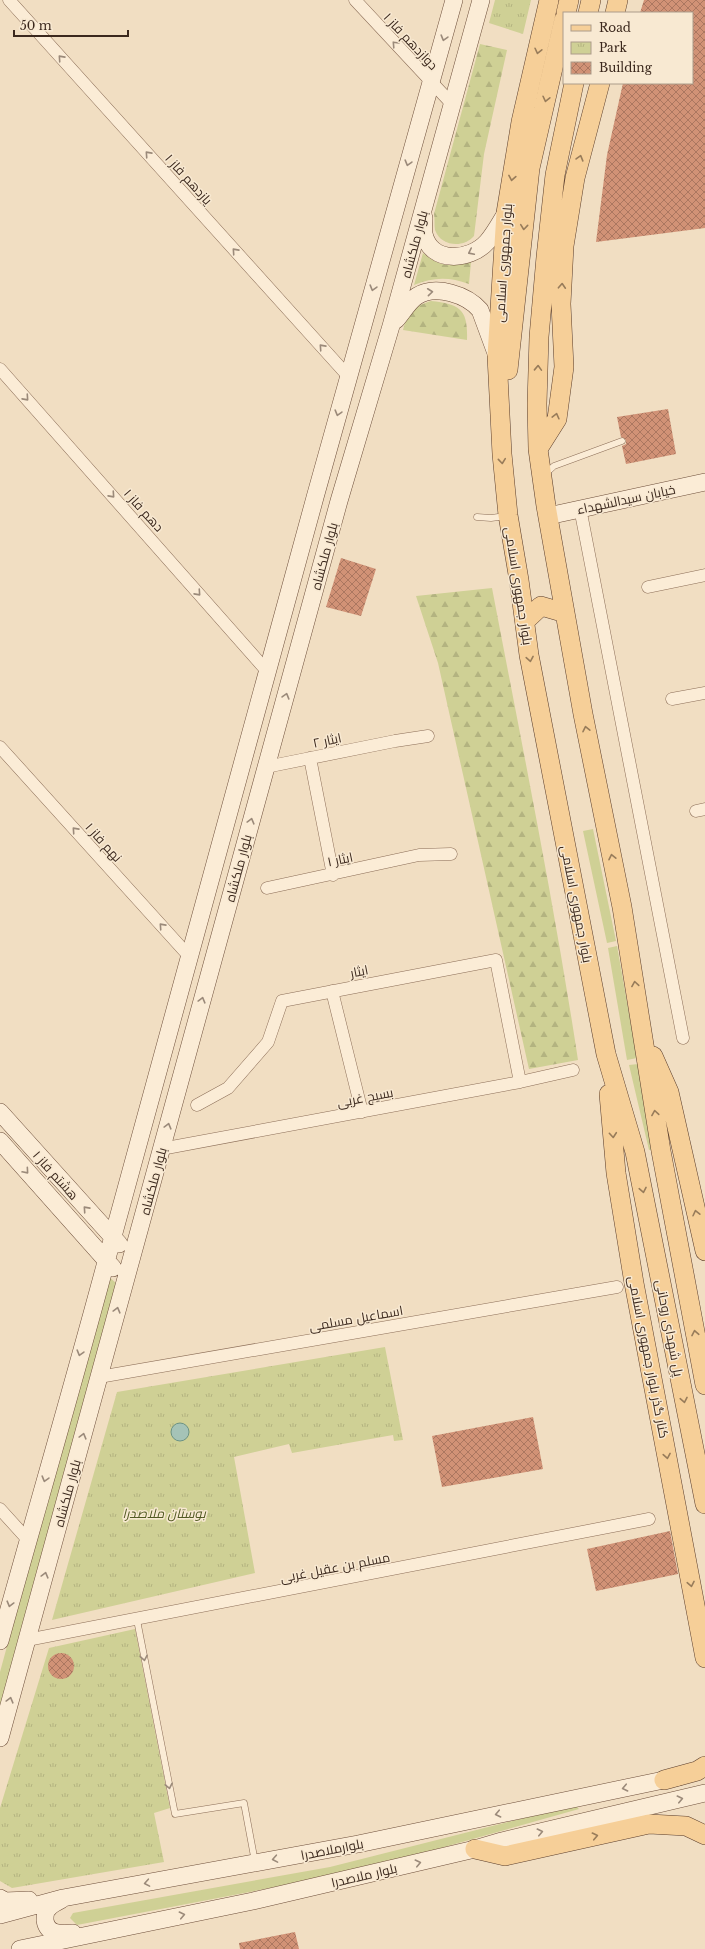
<svg xmlns="http://www.w3.org/2000/svg" width="705" height="1949" font-family="'Libre Baskerville',Cairo,serif">
	<style>
		.grass { fill: #cfd095 }
		.forest { fill: url(#forest-firs) }
		.park { fill: url(#park-tufts) }
		.water { fill: #a5c3b7; stroke: #6b9284 }
		.building { fill: url(#building-cross-hatch) }
		.lines { fill: none; stroke-linecap: round; stroke-linejoin: round }
		.lane-casing { stroke: #8c6e58; stroke-width: 7 }
		.street-casing { stroke: #8c6e58; stroke-width: 13 }
		.secondary-casing { stroke: #6e4f3b; stroke-width: 18 }
		.primary-casing { stroke: #5a3d2c; stroke-width: 20 }
		.lane { stroke: #fbecd6; stroke-width: 6 }
		.street { stroke: #fbecd6; stroke-width: 12 }
		.secondary { stroke: #fbecd6; stroke-width: 17 }
		.primary { stroke: #f6cf98; stroke-width: 19 }
		.oneway { stroke: #9b8a7a }
		.oneway2 { stroke: #987c5a }
		.labels { text-anchor: middle; stroke-width: 3; stroke-linejoin: round; paint-order: stroke }
		.street-label { font-size: 13px; fill: #3b281d; stroke: #f8e9d2 }
		.park-label { font-size: 13px; font-style: italic; fill: #515922; stroke: #f8e9d2 }
	</style>
	<defs>
		<pattern id="forest-firs" width="22" height="20" patternUnits="userSpaceOnUse"><rect width="22" height="20" fill="#cfd095"/><path d="M5 1l3.5 6h-7zM16 11l3.5 6h-7z" fill="#b3b380"/></pattern>
		<pattern id="park-tufts" width="24" height="20" patternUnits="userSpaceOnUse"><rect width="24" height="20" fill="#cfd095"/><path d="M3 7l-1-3M5 7V3M7 7l1-3M15 17l-1-3M17 17v-4M19 17l1-3" fill="none" stroke="#b3b380"/></pattern>
		<pattern id="building-cross-hatch" width="8" height="8" patternUnits="userSpaceOnUse"><rect width="8" height="8" fill="#d19276"/><path d="M0 0l8 8M0 8l8-8" fill="none" stroke="#ab7760"/></pattern>
	</defs>
	<rect width="100%" height="100%" fill="#f1dec2"/>
	<path class="grass" d="M593,829L616,941L607,943L583,831Z
		M617,946L637,1058L627,1060L608,948Z
		M638,1064L653,1149L649,1150L629,1065Z
		M108,1276L116,1283L0,1720V1672Z
		M575,1805L579,1809L359,1871L77,1925L70,1918L73,1913L330,1867Z"/>
	<path class="forest" d="M480,44L507,50L484,154L474,236C464,248 441,247 435,230C434,225 435,219 434,214Z
		M423,253C439,267 452,267 471,262L469,284C449,277 434,277 414,285Z
		M431,301C461,304 468,310 467,340L403,330C408,312 413,307 431,301Z
		M492,588C522,745 554,902 578,1060L529,1069L438,663L416,596Z"/>
	<path class="park" d="M495,0H531L523,34L489,23Z
		M385,1347L403,1440L394,1441L393,1435L292,1453L289,1444L234,1457L255,1573L52,1620L117,1392Z
		M135,1629L170,1808L154,1813L164,1862L12,1888L0,1881V1808L49,1648Z"/>
	<path class="water" d="M171 1432a9 9 0 1 1 18 0a9 9 0 1 1-18 0Z"/>
	<path class="building" d="M644,0H705V228L596,242L607,155L623,83H692V13H640Z
		M668,409L676,454L626,464L622,446L626,444V440L621,437L617,417Z
		M341,558L376,569L361,616L326,607Z
		M533,1417L543,1469L442,1487L432,1436Z
		M670,1531L678,1574L596,1591L587,1549Z
		M48 1666a13 13 0 1 1 26 0a13 13 0 1 1-26 0Z
		M295,1932L299,1949H240L239,1943Z"/>
	<g class="lines">
		<g class="lane-casing">
			<path id="lane" d="M545,474L554,466L622,441
				M477,517L491,518L506,516
				M137,1620L175,1814L244,1803L255,1862"/>
		</g>
		<g class="street-casing">
			<path id="street" d="M9,0L348,376
				M355,0L452,104
				M0,369L266,670
				M580,508L683,1038
				M648,587L705,575
				M672,699L705,693
				M0,747L188,955
				M310,758L333,875
				M266,767L395,741L428,736
				M696,811L705,809
				M267,888L419,855L451,854
				M332,991L362,1112
				M197,1105L228,1088L268,1042L282,1001L496,960L520,1082
				M161,1149L520,1082L573,1070
				M99,1377L617,1287
				M0,1509L28,1540
				M27,1640L649,1519"/>
		</g>
		<g class="secondary-casing">
			<path id="secondary" d="M424,218C424,223 423,229 424,234C431,264 470,261 487,242C494,234 500,223 506,213
				M396,320C403,312 409,301 417,296C436,284 467,295 480,310L497,356
				M548,516L705,482
				M0,1112L119,1244
				M0,1141L113,1268
				M0,1641C35,1515 72,1389 106,1262C219,841 336,420 454,0
				M0,1738L339,501L391,326L481,0
				M0,1898L5,1901L29,1900
				M61,1900C57,1902 51,1905 48,1909C45,1912 45,1917 45,1920C47,1935 61,1934 73,1933
				M0,1915L63,1898L358,1844L678,1777
				M20,1949L253,1901L475,1849L502,1841L705,1793"/>
		</g>
		<g class="primary-casing">
			<path id="primary" d="M549,0L521,122L506,213L497,356L502,454L508,515L519,580L529,655L606,1054L635,1152L705,1504
				M566,13L569,0
				M588,13L591,0
				M615,13L618,0
				M574,83L555,175L546,257L539,337L537,404L538,449L546,506L583,714L622,907L661,1151L705,1385
				M508,370L530,168L564,20
				M538,449L557,419L564,367L561,304L564,246L575,178L600,83
				M525,621L541,606L565,613
				M653,1056L669,1092L705,1251
				M609,1094L616,1173L634,1283L705,1658
				M664,1780L697,1771L705,1766
				M475,1849L505,1856L649,1824L686,1826L705,1835"/>
		</g>
		<use href="#lane" class="lane"/>
		<use href="#street" class="street"/>
		<use href="#secondary" class="secondary"/>
		<use href="#primary" class="primary"/>
	</g>
	<defs><path id="oneway-chevron" d="M-2-3.5L2.5 0L-2 3.5" fill="none" stroke-width="1.6" stroke-linecap="round" stroke-linejoin="round"/></defs>
	<g class="oneway">
		<use href="#oneway-chevron" transform="translate(444 38) rotate(106)"/>
		<use href="#oneway-chevron" transform="translate(395 44) rotate(-133)"/>
		<use href="#oneway-chevron" transform="translate(61 58) rotate(-132)"/>
		<use href="#oneway-chevron" transform="translate(148 154) rotate(-132)"/>
		<use href="#oneway-chevron" transform="translate(408 163) rotate(106)"/>
		<use href="#oneway-chevron" transform="translate(235 251) rotate(-132)"/>
		<use href="#oneway-chevron" transform="translate(471 252) rotate(154)"/>
		<use href="#oneway-chevron" transform="translate(373 288) rotate(106)"/>
		<use href="#oneway-chevron" transform="translate(430 292) rotate(-6)"/>
		<use href="#oneway-chevron" transform="translate(322 347) rotate(-132)"/>
		<use href="#oneway-chevron" transform="translate(26 398) rotate(48)"/>
		<use href="#oneway-chevron" transform="translate(338 413) rotate(106)"/>
		<use href="#oneway-chevron" transform="translate(112 495) rotate(48)"/>
		<use href="#oneway-chevron" transform="translate(198 593) rotate(48)"/>
		<use href="#oneway-chevron" transform="translate(286 696) rotate(-74)"/>
		<use href="#oneway-chevron" transform="translate(251 821) rotate(-75)"/>
		<use href="#oneway-chevron" transform="translate(75 830) rotate(-132)"/>
		<use href="#oneway-chevron" transform="translate(162 926) rotate(-132)"/>
		<use href="#oneway-chevron" transform="translate(202 1000) rotate(-75)"/>
		<use href="#oneway-chevron" transform="translate(168 1126) rotate(-75)"/>
		<use href="#oneway-chevron" transform="translate(26 1171) rotate(49)"/>
		<use href="#oneway-chevron" transform="translate(86 1209) rotate(-132)"/>
		<use href="#oneway-chevron" transform="translate(117 1310) rotate(-75)"/>
		<use href="#oneway-chevron" transform="translate(80 1353) rotate(106)"/>
		<use href="#oneway-chevron" transform="translate(83 1436) rotate(-75)"/>
		<use href="#oneway-chevron" transform="translate(45 1479) rotate(106)"/>
		<use href="#oneway-chevron" transform="translate(45 1575) rotate(-75)"/>
		<use href="#oneway-chevron" transform="translate(10 1604) rotate(105)"/>
		<use href="#oneway-chevron" transform="translate(144 1658) rotate(79)"/>
		<use href="#oneway-chevron" transform="translate(10 1700) rotate(-75)"/>
		<use href="#oneway-chevron" transform="translate(169 1786) rotate(78)"/>
		<use href="#oneway-chevron" transform="translate(625 1788) rotate(168)"/>
		<use href="#oneway-chevron" transform="translate(680 1799) rotate(-13)"/>
		<use href="#oneway-chevron" transform="translate(498 1814) rotate(168)"/>
		<use href="#oneway-chevron" transform="translate(540 1832) rotate(-13)"/>
		<use href="#oneway-chevron" transform="translate(275 1859) rotate(170)"/>
		<use href="#oneway-chevron" transform="translate(418 1863) rotate(-13)"/>
		<use href="#oneway-chevron" transform="translate(147 1883) rotate(170)"/>
		<use href="#oneway-chevron" transform="translate(182 1915) rotate(-12)"/>
	</g>
	<g class="oneway2">
		<use href="#oneway-chevron" transform="translate(538 51) rotate(103)"/>
		<use href="#oneway-chevron" transform="translate(546 99) rotate(103)"/>
		<use href="#oneway-chevron" transform="translate(580 158) rotate(-74)"/>
		<use href="#oneway-chevron" transform="translate(512 178) rotate(100)"/>
		<use href="#oneway-chevron" transform="translate(524 227) rotate(96)"/>
		<use href="#oneway-chevron" transform="translate(562 286) rotate(-87)"/>
		<use href="#oneway-chevron" transform="translate(538 368) rotate(-88)"/>
		<use href="#oneway-chevron" transform="translate(556 416) rotate(-76)"/>
		<use href="#oneway-chevron" transform="translate(502 461) rotate(84)"/>
		<use href="#oneway-chevron" transform="translate(530 659) rotate(80)"/>
		<use href="#oneway-chevron" transform="translate(586 729) rotate(-102)"/>
		<use href="#oneway-chevron" transform="translate(612 857) rotate(-102)"/>
		<use href="#oneway-chevron" transform="translate(635 984) rotate(-99)"/>
		<use href="#oneway-chevron" transform="translate(655 1113) rotate(-99)"/>
		<use href="#oneway-chevron" transform="translate(613 1135) rotate(85)"/>
		<use href="#oneway-chevron" transform="translate(643 1190) rotate(79)"/>
		<use href="#oneway-chevron" transform="translate(696 1213) rotate(-103)"/>
		<use href="#oneway-chevron" transform="translate(695 1333) rotate(-101)"/>
		<use href="#oneway-chevron" transform="translate(684 1400) rotate(79)"/>
		<use href="#oneway-chevron" transform="translate(667 1456) rotate(80)"/>
		<use href="#oneway-chevron" transform="translate(691 1584) rotate(79)"/>
		<use href="#oneway-chevron" transform="translate(595 1836) rotate(-12)"/>
	</g>
	<g class="labels">
		<g class="street-label">
			<text transform="translate(411 41) rotate(47)" y="5">دوازدهم فاز ۱</text>
			<text transform="translate(189 179) rotate(48)" y="5">یازدهم فاز ۱</text>
			<text transform="translate(414 244) rotate(-75)" y="5">بلوار ملکشاه</text>
			<text transform="translate(503 263) rotate(-86)" y="5">بلوار جمهوری اسلامی</text>
			<text transform="translate(626 499) rotate(-12)" y="5">خیابان سیدالشهداء</text>
			<text transform="translate(144 510) rotate(48)" y="5">دهم فاز ۱</text>
			<text transform="translate(324 556) rotate(-75)" y="5">بلوار ملکشاه</text>
			<text transform="translate(519 586) rotate(81)" y="5">بلوار جمهوری اسلامی</text>
			<text transform="translate(327 740) rotate(-12)" y="5">ایثار ۲</text>
			<text transform="translate(104 842) rotate(48)" y="5">نهم فاز ۱</text>
			<text transform="translate(340 859) rotate(-12)" y="5">ایثار ۱</text>
			<text transform="translate(238 868) rotate(-75)" y="5">بلوار ملکشاه</text>
			<text transform="translate(577 904) rotate(79)" y="5">بلوار جمهوری اسلامی</text>
			<text transform="translate(359 971) rotate(-11)" y="5">ایثار</text>
			<text transform="translate(365 1097) rotate(-11)" y="5">بسیج غربی</text>
			<text transform="translate(56 1175) rotate(48)" y="5">هشتم فاز ۱</text>
			<text transform="translate(153 1181) rotate(-75)" y="5">بلوار ملکشاه</text>
			<text transform="translate(356 1318) rotate(-10)" y="5">اسماعیل مسلمی</text>
			<text transform="translate(670 1328) rotate(79)" y="5">پل شهدای روحانی</text>
			<text transform="translate(649 1357) rotate(79)" y="5">کنار گذر بلوار جمهوری اسلامی</text>
			<text transform="translate(67 1493) rotate(-75)" y="5">بلوار ملکشاه</text>
			<text transform="translate(335 1567) rotate(-11)" y="5">مسلم بن عقیل غربی</text>
			<text transform="translate(332 1849) rotate(-11)" y="5">بلوارملاصدرا</text>
			<text transform="translate(364 1875) rotate(-13)" y="5">بلوار ملاصدرا</text>
		</g>
		<g class="park-label">
			<text x="164" y="1518">بوستان ملاصدرا</text>
		</g>
	</g>
	<rect x="563" y="12" width="130" height="72" fill="#f8e9d2" stroke="#ac9c8a"/>
	<rect x="571" y="25" width="20" height="6" fill="#f6cf98" stroke="#ac9c8a"/>
	<text x="599" y="32" font-size="12" fill="#3b281d">Road</text>
	<rect x="571" y="42" width="20" height="12" fill="url(#park-tufts)" stroke="#ac9c8a"/>
	<text x="599" y="52" font-size="12" fill="#3b281d">Park</text>
	<rect x="571" y="62" width="20" height="12" fill="url(#building-cross-hatch)" stroke="#ac9c8a"/>
	<text x="599" y="72" font-size="12" fill="#3b281d">Building</text>
	<path d="M14 30v6h114v-6" fill="none" stroke="#3b281d" stroke-width="2"/>
	<text x="20" y="30" font-size="12" fill="#3b281d" stroke="#f8e9d2" stroke-width="3" paint-order="stroke">50 m</text>
</svg>
